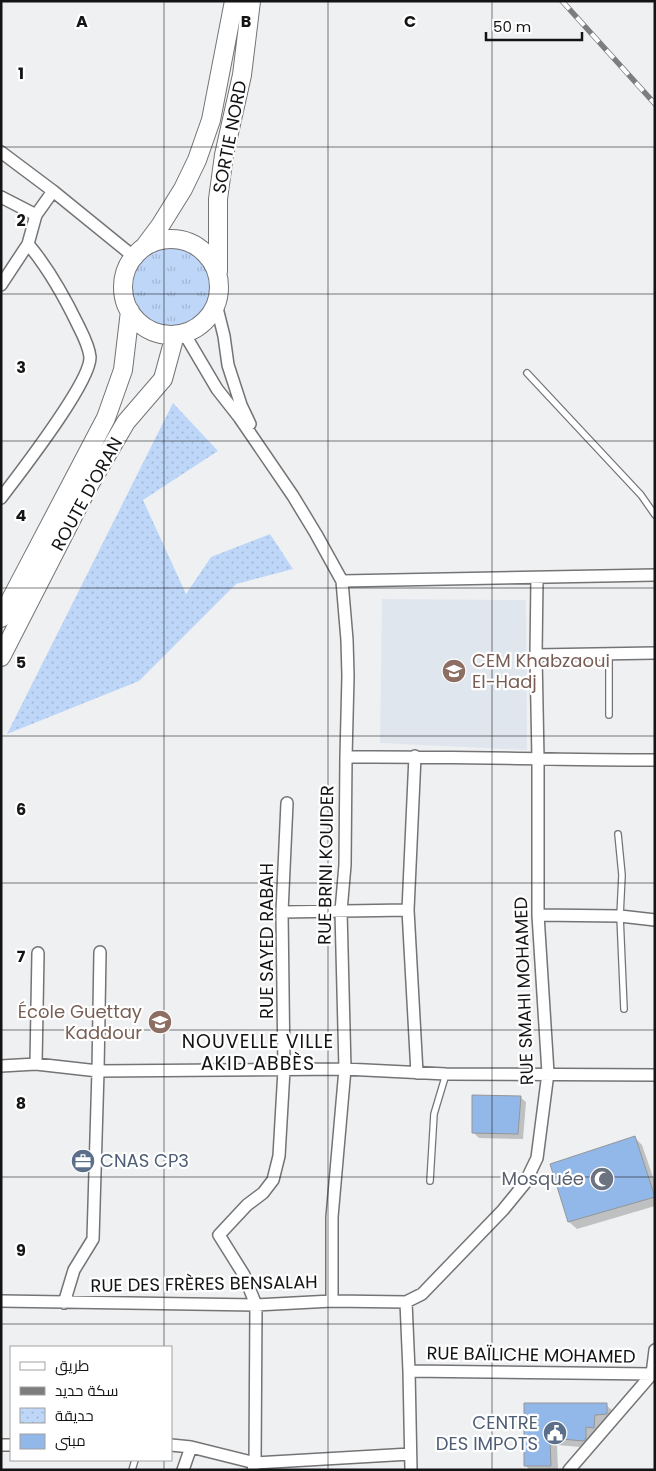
<svg xmlns="http://www.w3.org/2000/svg" width="656" height="1471" font-family="Poppins,Cairo,sans-serif">
	<style>
		.built { fill: #e0e6ee }
		.grass { fill: url(#grass-tufts) }
		.park { fill: url(#park-dots) }
		.shadow { fill: #0003 }
		.building { fill: #92b7e9; stroke: #959697 }
		.lines { fill: none; stroke-linecap: round; stroke-linejoin: round }
		.service-casing { stroke: #747476; stroke-width: 8 }
		.minor-casing { stroke: #747476; stroke-width: 14 }
		.primary-casing { stroke: #747476; stroke-width: 20 }
		.service { stroke: #fff; stroke-width: 5.5 }
		.minor { stroke: #fff; stroke-width: 11 }
		.primary { stroke: #fff; stroke-width: 18 }
		.rail-casing { stroke: #7d7d7f; stroke-width: 5.5 }
		.rail { stroke: #fff; stroke-width: 4; stroke-dasharray: 11; stroke-linecap: butt }
		.grid { fill: none; stroke: #141415; stroke-width: 1; stroke-opacity: 0.55 }
		.labels { text-anchor: middle; stroke-width: 4.5; stroke-linejoin: round; paint-order: stroke }
		.street-label { font-size: 18px; fill: #141415; stroke: #fff }
		.education-label { font-size: 18px; fill: #785e54; stroke: #fff; text-anchor: start }
		.service-label { font-size: 18px; fill: #4e5e75; stroke: #fff; text-anchor: start }
		.worship-label { font-size: 18px; fill: #5b616d; stroke: #fff; text-anchor: end }
		.neighbourhood-label { font-size: 19px; letter-spacing: 1px; fill: #141415; stroke: #fff }
		.grid-label { font-size: 16px; text-anchor: middle; font-weight: bold; fill: #141415; stroke: #fff; stroke-width: 4.5; stroke-linejoin: round; paint-order: stroke }
	</style>
	<defs>
		<pattern id="grass-tufts" width="24" height="20" patternUnits="userSpaceOnUse" patternTransform="scale(1.25)"><rect width="24" height="20" fill="#bed7f9"/><path d="M3 7l-1-3M5 7V3M7 7l1-3M15 17l-1-3M17 17v-4M19 17l1-3" fill="none" stroke="#a2b8d5"/></pattern>
		<pattern id="park-dots" width="8" height="8" patternUnits="userSpaceOnUse" patternTransform="scale(1.25)"><rect width="8" height="8" fill="#bed7f9"/><path d="M2 2h.1M6 6h.1" fill="none" stroke="#a2b8d5" stroke-width="1.8" stroke-linecap="round"/></pattern>
	</defs>
	<rect width="100%" height="100%" fill="#eff0f2"/>
	<path class="built" d="M382,599L526,600L527,750L380,743Z"/>
	<path class="grass" d="M132 287a39 39 0 1 1 78 0a39 39 0 1 1-78 0Z"/>
	<path class="park" d="M173,403L218,451L143,500L186,594L211,557L270,534L293,569L236,584L139,681L7,734Z"/>
	<path class="shadow" d="M520,1097L526,1102L523,1139L479,1138L473,1132Z
		M634,1137L642,1145L655,1183V1206L577,1229L569,1222L552,1164Z
		M525,1404L606,1405L614,1412L613,1422H602L601,1435L592,1434L593,1446L592,1448L557,1445L558,1470H530L525,1465Z"/>
	<path class="building" d="M472,1095L521,1096L518,1134L472,1133Z
		M635,1136L655,1197L568,1222L550,1164Z
		M524,1403H607V1414L595,1415L594,1428L586,1427V1438L584,1441L550,1438L551,1466H524Z"/>
	<g class="lines">
		<g class="service-casing">
			<path id="service" d="M527,373L641,495L655,515
				M609,654V715
				M618,834L622,875L620,916L624,1009
				M430,1181L434,1114L446,1074
				M132,1470L135,1460"/>
		</g>
		<g class="minor-casing">
			<path id="minor" d="M1,152L53,191L133,256
				M1,197L36,215
				M1,285L28,244L36,215L53,191
				M216,304L224,336L228,365L241,405L250,424
				M184,333L217,389L239,417L293,496L316,534L342,581L347,640L348,676L346,757L345,865L341,911L345,1069L332,1217V1301
				M1,498C19,474 91,382 90,357C89,346 83,335 78,325C64,296 49,269 28,244
				M342,581L655,575
				M536,655L655,653
				M415,756L408,910L417,1073
				M346,757C449,756 552,760 655,760
				M282,912L408,910
				M538,915L620,916L655,920
				M36,1064L38,953
				M1,1066L36,1064L98,1071L345,1069L446,1074L655,1075
				M1,1301L256,1305L332,1301L406,1302
				M64,1303L74,1270L93,1239L98,1071L100,952
				M409,1371L652,1374
				M652,1374L655,1350
				M1,1445H11
				M171,1445L191,1447L255,1463L410,1454
				M183,1470L191,1447
				M253,1470L255,1463L256,1305L244,1275L219,1235L247,1205L263,1193L273,1180L279,1156L284,1070L282,912L287,803
				M411,1470L409,1371L406,1302L422,1294L503,1210L525,1183L537,1158L548,1073L538,915V759L536,655L537,578
				M569,1470L652,1374"/>
		</g>
		<g class="primary-casing">
			<path id="primary" d="M123 287a48 48 0 1 1 96 0a48 48 0 1 1-96 0Z
				M145,246L160,226L183,189L197,160L211,120L234,1
				M218,272V199L224,155L242,75L251,1
				M1,618L106,418L123,370L130,311
				M1,657L88,487L126,422L163,379L175,335"/>
		</g>
		<use href="#service" class="service"/>
		<use href="#minor" class="minor"/>
		<use href="#primary" class="primary"/>
		<g class="rail-casing">
			<path id="rail" d="M562,1L655,104"/>
		</g>
		<use href="#rail" class="rail"/>
	</g>
	<path class="grid" d="M164,1V1347M328,1V1470M492,1V1470M1,147H655M1,294H655M1,441H655M1,588H655M1,736H655M1,883H655M1,1030H655M1,1177H655M1,1324H655M164,1460V1470"/>
	<defs>
		<g id="school-disc" transform="scale(1.25)"><circle r="9.5" fill="#8d6e63" stroke="#fff"/><path d="M0-5L7-2L0 1L-7-2ZM-4 1L0 2.5L4 1V4Q0 6-4 4Z" fill="#fff"/></g>
		<g id="office-disc" transform="scale(1.25)"><circle r="9.5" fill="#5c6f8a" stroke="#fff"/><path d="M-6-3h4V-5.5h4V-3h4V5H-6ZM-1-4.5V-3h2v-1.5ZM-6 0V1H6V0Z" fill="#fff"/></g>
		<g id="mosque-disc" transform="scale(1.25)"><circle r="9.5" fill="#6b7280" stroke="#fff"/><path d="M3.5-4.9A6 6 0 1 0 3.5 4.9A5 5 0 1 1 3.5-4.9Z" fill="#fff"/></g>
		<g id="civic-disc" transform="scale(1.25)"><circle r="9.5" fill="#5c6f8a" stroke="#fff"/><path d="M-.6-6.5H3V-4.5H.6V-3L4-1V1h2V6H-6V1h2V-1L-.6-3ZM-1.2 2.5V6h2.4V2.5Z" fill="#fff"/></g>
	</defs>
	<g fill-rule="evenodd">
		<use href="#school-disc" x="454" y="671"/>
		<use href="#school-disc" x="160" y="1022"/>
		<use href="#office-disc" x="83" y="1161"/>
		<use href="#mosque-disc" x="602" y="1179"/>
		<use href="#civic-disc" x="555" y="1433"/>
	</g>
	<g class="labels">
		<g class="street-label">
			<text transform="translate(230 137) rotate(-79)" y="6">SORTIE NORD</text>
			<text transform="translate(87 494) rotate(-61)" y="6">ROUTE D'ORAN</text>
			<text transform="translate(326 865) rotate(-89)" y="6">RUE BRINI KOUIDER</text>
			<text transform="translate(267 941) rotate(-90)" y="6">RUE SAYED RABAH</text>
			<text transform="translate(524 991) rotate(-92)" y="6">RUE SMAHI MOHAMED</text>
			<text transform="translate(204 1284) rotate(-1)" y="6">RUE DES FRÈRES BENSALAH</text>
			<text transform="translate(531 1355) rotate(1)" y="6">RUE BAÏLICHE MOHAMED</text>
		</g>
		<g class="education-label">
			<text x="472" y="667">CEM Khabzaoui<tspan x="472" dy="21">El-Hadj</tspan></text>
			<text x="142" y="1018" text-anchor="end">École Guettay<tspan x="142" dy="21">Kaddour</tspan></text>
		</g>
		<g class="service-label">
			<text x="100" y="1167">CNAS CP3</text>
			<text x="538" y="1429" text-anchor="end">CENTRE<tspan x="538" dy="21">DES IMPOTS</tspan></text>
		</g>
		<g class="worship-label">
			<text x="584" y="1185">Mosquée</text>
		</g>
		<g class="neighbourhood-label">
			<text x="258" y="1048">NOUVELLE VILLE<tspan x="258" dy="22">AKID ABBÈS</tspan></text>
		</g>
	</g>
	<g class="grid-label">
		<text x="82" y="27">A</text>
		<text x="246" y="27">B</text>
		<text x="410" y="27">C</text>
		<text x="21" y="79">1</text>
		<text x="21" y="226">2</text>
		<text x="21" y="373">3</text>
		<text x="21" y="521">4</text>
		<text x="21" y="668">5</text>
		<text x="21" y="815">6</text>
		<text x="21" y="962">7</text>
		<text x="21" y="1109">8</text>
		<text x="21" y="1256">9</text>
	</g>
	<rect width="656" height="1471" fill="none" stroke="#141415" stroke-width="5"/>
	<rect x="10" y="1346" width="162" height="115" fill="#ffffff" stroke="#a1a1a1"/>
	<rect x="20" y="1362" width="25" height="8" fill="#ffffff" stroke="#a1a1a1"/>
	<text x="55" y="1371" font-size="15" fill="#141415">طريق</text>
	<rect x="20" y="1387" width="25" height="8" fill="#7d7d7f" stroke="#a1a1a1"/>
	<text x="55" y="1396" font-size="15" fill="#141415">سكة حديد</text>
	<rect x="20" y="1408" width="25" height="15" fill="url(#park-dots)" stroke="#a1a1a1"/>
	<text x="55" y="1421" font-size="15" fill="#141415">حديقة</text>
	<rect x="20" y="1434" width="25" height="15" fill="#92b7e9" stroke="#a1a1a1"/>
	<text x="55" y="1446" font-size="15" fill="#141415">مبنى</text>
	<path d="M486 32v8h96v-8" fill="none" stroke="#141415" stroke-width="2.5"/>
	<text x="493" y="32" font-size="15" fill="#141415" stroke="#ffffff" stroke-width="4" paint-order="stroke">50 m</text>
</svg>
